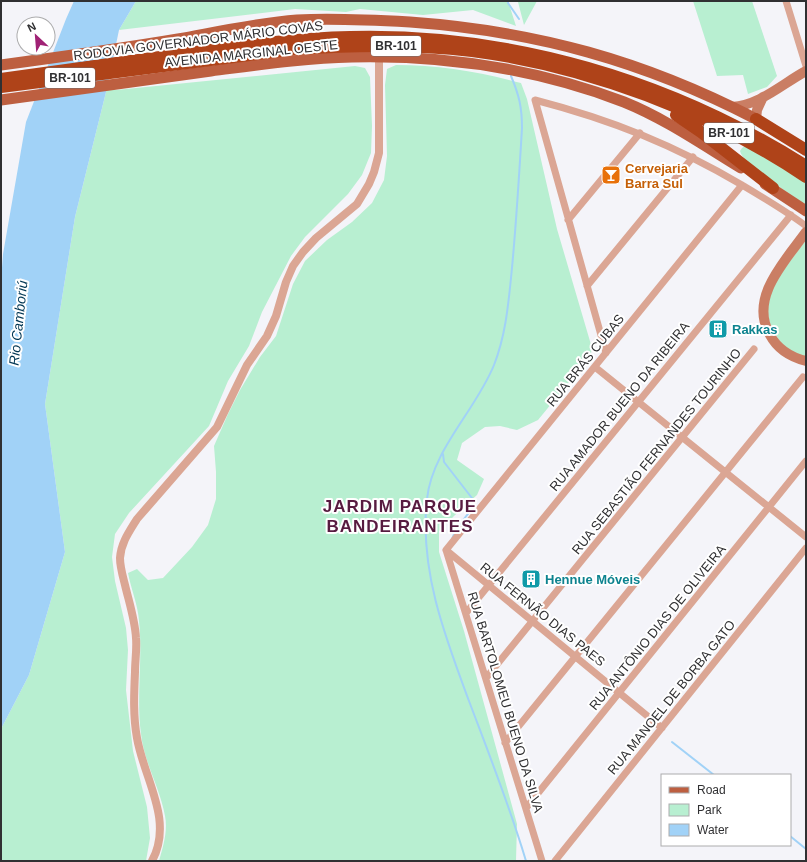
<svg xmlns="http://www.w3.org/2000/svg" width="807" height="862" font-family="Helvetica,sans-serif">
	<style>
		.green { fill: #b8efd1 }
		.water { fill: #a1d2f7 }
		.lines { fill: none; stroke-linecap: round; stroke-linejoin: round }
		.stream { stroke: #a1d2f7; stroke-width: 2 }
		.minor { stroke: #dba694; stroke-width: 7 }
		.tertiary { stroke: #dba694; stroke-width: 8 }
		.secondary { stroke: #ca7e64; stroke-width: 10 }
		.primary { stroke: #bd5f40; stroke-width: 11 }
		.motorway { stroke: #af4319; stroke-width: 12 }
		.labels { text-anchor: middle; stroke-width: 4; stroke-linejoin: round; paint-order: stroke }
		.shield { fill: #fff; stroke: #6e6e70; stroke-width: 1 }
		.shield-label { font-size: 12px; font-weight: bold; fill: #303032 }
		.street-label { font-size: 13px; fill: #303032; stroke: #fff }
		.food-label { font-size: 13px; font-weight: bold; fill: #c56008; stroke: #fff; text-anchor: start }
		.culture-label { font-size: 13px; font-weight: bold; fill: #0d838f; stroke: #fff; text-anchor: start }
		.water-label { font-size: 14px; font-style: italic; fill: #023754; stroke: #fff }
		.district-label { font-size: 17px; font-weight: bold; letter-spacing: 1px; fill: #571b40; stroke: #fff }
	</style>
	<rect width="100%" height="100%" fill="#f4f4f9"/>
	<path class="green" d="M136,1H508L516,26L473,10L423,15L360,9L346,12L295,9L119,30Z
		M518,1H537L524,25L518,2Z
		M693,1H752L777,76L767,87L748,94L743,75L717,76Z
		M396,65C439,65 480,72 521,83L527,99L557,229L592,348L591,353L584,364L538,420L517,430L500,426L485,427L462,443L457,460L484,479L477,495L454,516L439,531V552L464,631L517,824L516,861H159C163,847 168,831 165,816C160,788 144,762 141,734C136,697 143,658 139,621C138,605 131,589 128,573L137,569L148,580L163,578L192,547L208,525L216,499V472L214,446L228,414L240,390L260,357L276,336L293,284L305,261L327,240L352,222L372,203L384,180L387,156L385,85L387,69Z
		M355,66L365,68L370,77L372,126L371,153L362,175L348,194L305,237L291,256L262,312L249,346L228,381L209,426L129,513L115,534L112,557L115,581L126,628L128,650L126,690L133,751L147,807L150,838L146,861H1V729L29,675L65,552L45,404L75,217L107,88L116,90Z
		M745,146L779,164L806,183V205C792,195 743,165 740,151L742,148Z
		M806,240V357C793,355 784,348 777,337C752,301 785,269 806,240Z"/>
	<path class="water" d="M74,1H136L119,30L107,88L75,217L45,404L65,552L29,675L1,729V281L3,254L26,122L66,19Z"/>
	<g class="lines">
		<path class="stream" d="M508,1V3L519,19
			M511,76C519,95 522,107 522,128C519,178 516,229 511,278C508,308 505,337 494,365C476,410 432,450 427,499C419,569 445,637 469,701C489,754 510,807 526,861
			M443,454L444,462L475,502V505L456,529L452,539
			M672,742L714,775
			M790,836L806,849"/>
		<path class="minor" d="M786,1L806,66
			M568,220L640,133
			M587,286L693,157
			M606,353L535,100C612,120 674,145 742,185C764,198 786,211 806,226
			M595,367L806,537
			M446,550L742,185
			M446,550L542,861
			M446,550L662,728
			M466,613L791,215
			M486,678L754,349
			M505,743L803,377
			M526,808L806,461
			M555,861L806,548"/>
		<path class="tertiary" d="M152,861C174,820 144,779 137,738C133,716 134,694 135,672C135,661 137,649 136,638C135,620 129,602 125,585C123,577 120,567 120,558C121,543 129,532 137,519L217,427L247,365L267,336L276,316L286,282L293,266L303,252L316,238L357,204L369,184L374,172L379,153V58"/>
		<path class="secondary" d="M732,107C760,105 782,84 806,71
			M756,119L757,110L763,97
			M806,232C786,260 748,298 770,335C778,350 790,357 806,361"/>
		<path class="primary" d="M1,65C60,57 119,49 178,39C217,32 258,23 297,20C335,18 373,20 410,22C536,31 644,61 756,119
			M1,100C71,90 141,80 211,71C258,65 305,58 352,57C444,55 538,69 624,102C666,119 703,145 741,168
			M765,184L806,211"/>
		<path class="motorway" d="M1,79C66,70 131,61 196,52C247,45 298,38 350,37C511,33 670,80 806,166
			M1,87L296,49C355,45 413,44 472,51C588,66 709,112 806,177
			M676,115L701,132L773,188
			M756,119L806,150"/>
	</g>
	<defs>
		<g id="bar-square" transform="scale(1)"><rect x="-9" y="-9" width="18" height="18" rx="4" fill="#e8710a" stroke="#fff"/><path d="M-6-5H6L.8 .8V4.5H3.5V6h-7V4.5H-.8V.8Z" fill="#fff"/></g>
		<g id="building-square" transform="scale(1)"><rect x="-9" y="-9" width="18" height="18" rx="4" fill="#0f9aa8" stroke="#fff"/><path d="M-4-6H4V6H1V3H-1V6H-4ZM-2.5-4.3h1.7v1.8h-1.7ZM.8-4.3h1.7v1.8H.8ZM-2.5-1h1.7V.8h-1.7ZM.8-1h1.7V.8H.8Z" fill="#fff"/></g>
	</defs>
	<g fill-rule="evenodd">
		<use href="#bar-square" x="611" y="175"/>
		<use href="#building-square" x="718" y="329"/>
		<use href="#building-square" x="531" y="579"/>
	</g>
	<g class="labels">
		<g class="shield">
			<rect x="371" y="36" width="50" height="20" rx="3"/>
			<rect x="45" y="68" width="50" height="20" rx="3"/>
			<rect x="704" y="123" width="50" height="20" rx="3"/>
		</g>
		<g class="shield-label">
			<text x="396" y="50">BR-101</text>
			<text x="70" y="82">BR-101</text>
			<text x="729" y="137">BR-101</text>
		</g>
		<g class="street-label">
			<text transform="translate(198 40) rotate(-7)" y="5">RODOVIA GOVERNADOR MÁRIO COVAS</text>
			<text transform="translate(251 53) rotate(-6)" y="5">AVENIDA MARGINAL OESTE</text>
			<text transform="translate(585 360) rotate(-51)" y="5">RUA BRÁS CUBAS</text>
			<text transform="translate(619 406) rotate(-51)" y="5">RUA AMADOR BUENO DA RIBEIRA</text>
			<text transform="translate(656 451) rotate(-51)" y="5">RUA SEBASTIÃO FERNANDES TOURINHO</text>
			<text transform="translate(543 614) rotate(39)" y="5">RUA FERNÃO DIAS PAES</text>
			<text transform="translate(657 627) rotate(-51)" y="5">RUA ANTÔNIO DIAS DE OLIVEIRA</text>
			<text transform="translate(671 697) rotate(-51)" y="5">RUA MANOEL DE BORBA GATO</text>
			<text transform="translate(506 702) rotate(73)" y="5">RUA BARTOLOMEU BUENO DA SILVA</text>
		</g>
		<g class="food-label">
			<text x="625" y="173">Cervejaria<tspan x="625" dy="15">Barra Sul</tspan></text>
		</g>
		<g class="culture-label">
			<text x="732" y="334">Rakkas</text>
			<text x="545" y="584">Hennue Móveis</text>
		</g>
		<g class="water-label">
			<text transform="translate(18 323) rotate(-84)" y="5">Rio Camboriú</text>
		</g>
		<g class="district-label">
			<text x="400" y="512">JARDIM PARQUE<tspan x="400" dy="20">BANDEIRANTES</tspan></text>
		</g>
	</g>
	<rect width="807" height="862" fill="none" stroke="#303032" stroke-width="4"/>
	<rect x="661" y="774" width="130" height="72" fill="#ffffff" stroke="#acacad"/>
	<rect x="669" y="787" width="20" height="6" fill="#bd5f40" stroke="#acacad"/>
	<text x="697" y="794" font-size="12" fill="#303032">Road</text>
	<rect x="669" y="804" width="20" height="12" fill="#b8efd1" stroke="#acacad"/>
	<text x="697" y="814" font-size="12" fill="#303032">Park</text>
	<rect x="669" y="824" width="20" height="12" fill="#a1d2f7" stroke="#acacad"/>
	<text x="697" y="834" font-size="12" fill="#303032">Water</text>
	<g transform="translate(36 36) rotate(334)"><circle r="19" fill="#ffffff" stroke="#acacad"/>
	<path d="M0-3L7 15L0 10L-7 15Z" fill="#a02275"/>
	<text y="-6" font-size="11" font-weight="bold" text-anchor="middle" fill="#303032">N</text>
	</g>
</svg>
